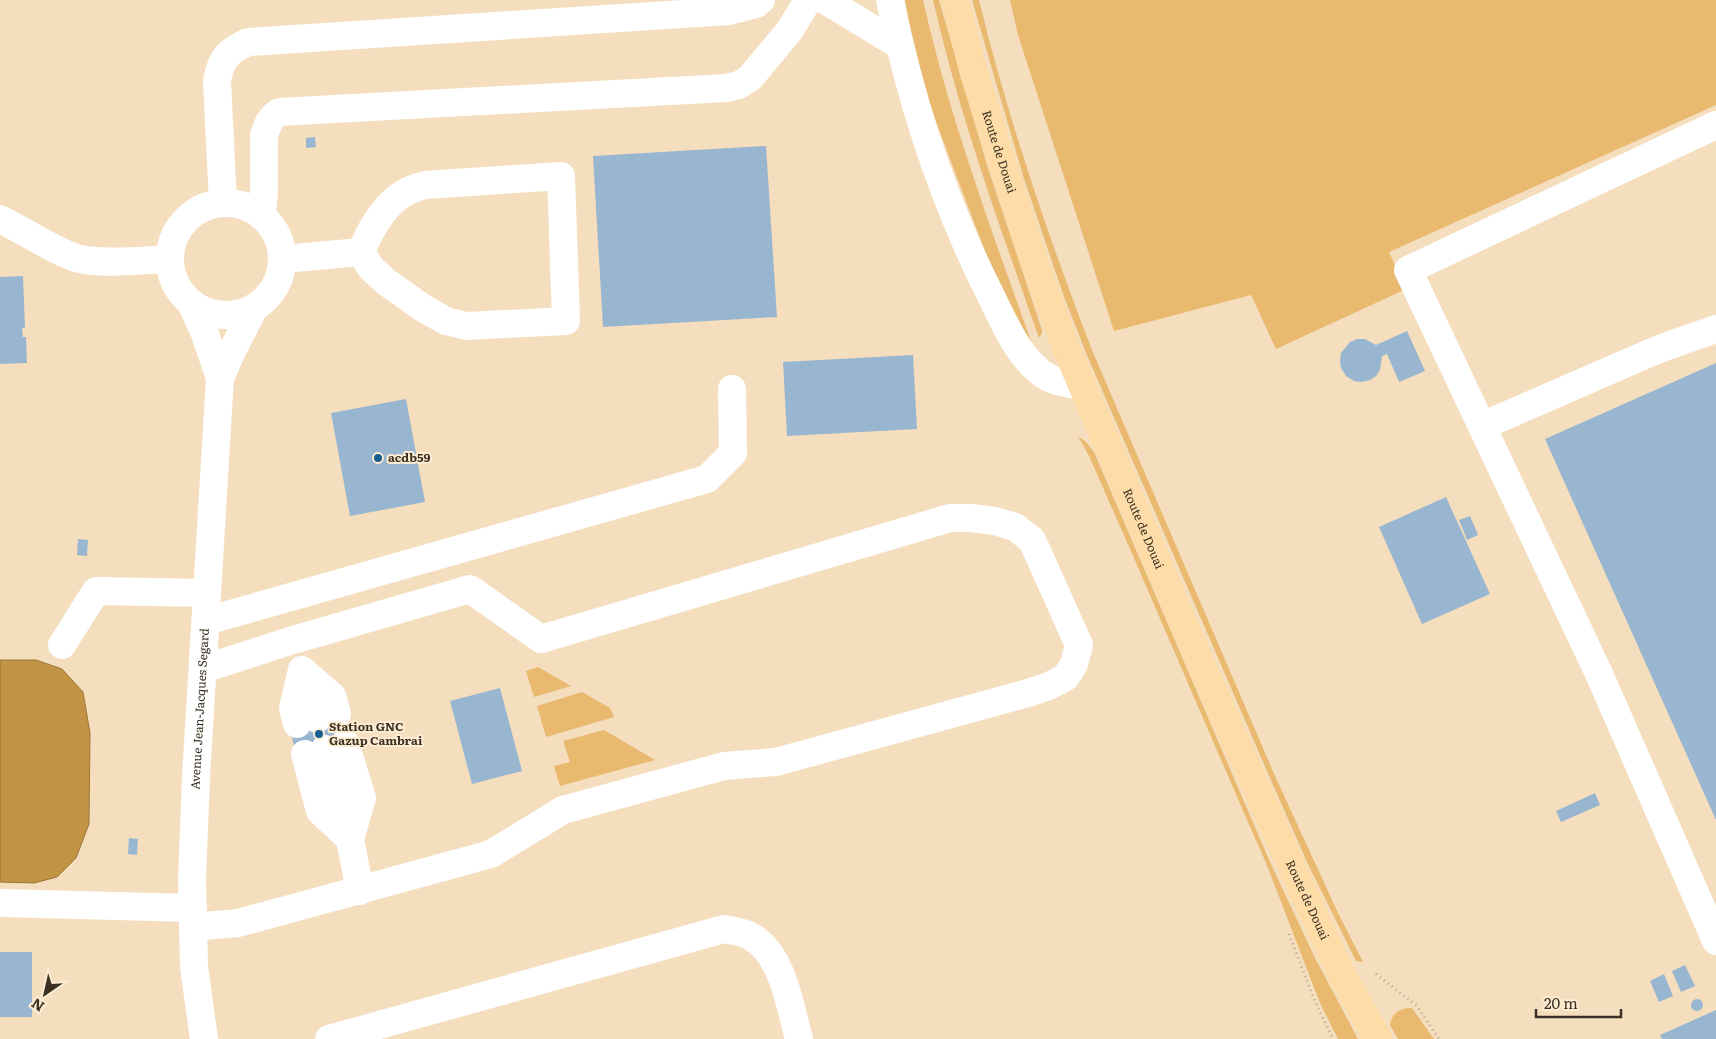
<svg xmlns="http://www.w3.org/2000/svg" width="1716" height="1039" font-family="Literata,serif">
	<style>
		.green { fill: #e9b96f }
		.water { fill: #c39344; stroke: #9a763a }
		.building { fill: #99b6d0 }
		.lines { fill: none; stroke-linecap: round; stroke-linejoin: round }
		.path { stroke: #bba98f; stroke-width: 3; stroke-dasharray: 1 4; stroke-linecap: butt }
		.minor { stroke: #fff; stroke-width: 28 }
		.major { stroke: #fddca7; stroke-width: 28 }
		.poi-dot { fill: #145e91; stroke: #feecd2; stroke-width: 2 }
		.labels { text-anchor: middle; stroke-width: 4; stroke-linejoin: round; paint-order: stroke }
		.street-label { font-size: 12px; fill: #3a3124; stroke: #feecd2 }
		.poi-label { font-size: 12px; font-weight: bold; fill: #3a3124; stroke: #feecd2; text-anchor: start }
	</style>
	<rect width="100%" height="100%" fill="#f4debe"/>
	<path class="green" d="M905,0H923C949,116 991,229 1031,341L1026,337L994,275L936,122L923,85L910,31Z
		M933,0H939L987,165L1042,330V333L1039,338C1000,227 959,115 933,0Z
		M972,0H979C1008,119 1048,236 1092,350L1275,776L1339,915L1363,962L1356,961L1307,862L1270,778L1086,353L1063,294L1024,179Z
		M1010,0H1716V105L1389,252L1406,289L1276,349L1251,295L1114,331L1018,35Z
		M1078,436L1086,442L1094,452L1270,862L1315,958L1358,1039H1338L1320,1003L1266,863L1244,813L1130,549L1089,456Z
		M538,667L571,686L534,697L526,671Z
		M582,692L610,708L614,717L546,737L537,706Z
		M604,730L655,760L560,786L554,766L570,762L563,741Z
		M1408,1008H1412L1434,1039H1398L1390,1025C1392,1014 1397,1010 1408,1008Z"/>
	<path class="water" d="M0,660H36L62,669L83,692L90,733L89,824L76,858L57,877L34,883L0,882Z"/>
	<path class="building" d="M315,137L316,147L306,148V138Z
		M766,146L777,317L603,327L593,156Z
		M23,276L25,328H22L23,337H26L27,363L0,364V277Z
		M1407,331L1425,371L1399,382L1387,354L1382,356L1380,370L1376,376L1370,380L1361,382L1354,381L1346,376L1341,368L1340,361L1341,353L1350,342L1357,339H1365L1376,345Z
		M913,355L917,429L787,436L783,362Z
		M1716,363V820L1545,439Z
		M406,399L425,502L350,516L331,413Z
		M1446,497L1490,594L1422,624L1379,527Z
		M1470,516L1478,535L1467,540L1459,520Z
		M78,539L88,540L87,556L77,555Z
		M500,688L522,771L472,784L450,701Z
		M341,713L349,742L297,756L289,727Z
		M1595,793L1600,805L1561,822L1556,811Z
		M129,838L138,839L137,855L128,854Z
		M0,952H32V1017H0Z
		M1685,965L1695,986L1681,992L1672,971Z
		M1664,974L1673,996L1659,1002L1650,981Z
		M1691 1005a6 6 0 1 1 12 0a6 6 0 1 1-12 0Z
		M1716,1010V1039H1662L1660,1035Z"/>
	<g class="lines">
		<path class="path" d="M1289,934L1316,1004L1333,1039
			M1376,974L1417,1006L1439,1039"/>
		<g class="minor">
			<path d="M825,0L899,45"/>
			<path d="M890,0C911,103 944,203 991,296C1004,322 1017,354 1040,372C1052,382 1067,383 1082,386"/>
			<path d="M1716,125L1408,270L1600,676L1716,941"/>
			<circle cx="226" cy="259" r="56"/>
			<path d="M223,203L217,81C221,58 227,52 248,42L729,11L756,4L761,0"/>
			<path d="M262,215L264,191V135L269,122L274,116L279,112L726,88L739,85L750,78L790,30L808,0"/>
			<path d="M0,219C25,231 50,249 76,258C97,265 147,260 170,259"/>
			<path d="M283,259L361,252L371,268L385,281L423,308L446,321L466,326L566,321L561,176L425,185C418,187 411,189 406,192C384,204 370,230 361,252"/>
			<path d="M191,303L205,334L220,378"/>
			<path d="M1482,426L1659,349L1716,329"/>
			<path d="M206,621L707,479L733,453L732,389"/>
			<path d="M62,645L96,591L207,593"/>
			<path d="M302,670L317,719"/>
			<path d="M297,724L293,708L302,670L332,696L337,714"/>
			<path d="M325,749L350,839L360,891"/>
			<path d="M305,754L320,811L350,839L362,798L345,743"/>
			<path d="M0,903L193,908"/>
			<path d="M193,927L238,923L491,854L563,810L724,766L776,762L1028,693L1049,686L1066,677L1074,664L1079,645L1032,540L1015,527L995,521L971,518H950L541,639L470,589L293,640L203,669"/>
			<path id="s1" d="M204,1039L194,967L192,880L196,777L220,378L231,353L254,308"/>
			<path d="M329,1039L724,929C732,931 743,932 750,936C783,953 790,1007 799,1039"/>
		</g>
		<path class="major" id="s2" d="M955,0L973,70L993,134L1034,261L1065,345L1197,655L1291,865L1341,973L1378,1039"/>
	</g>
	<g class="poi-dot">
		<circle cx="378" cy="458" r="5"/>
		<circle cx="319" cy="734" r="5"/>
	</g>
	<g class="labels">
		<g class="street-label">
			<text dy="4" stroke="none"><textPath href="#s2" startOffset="158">Route de Douai</textPath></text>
			<text dy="4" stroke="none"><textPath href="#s2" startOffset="562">Route de Douai</textPath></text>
			<text dy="4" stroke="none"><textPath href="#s1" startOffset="331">Avenue Jean-Jacques Segard</textPath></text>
			<text dy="4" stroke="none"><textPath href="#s2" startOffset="968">Route de Douai</textPath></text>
		</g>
		<g class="poi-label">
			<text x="388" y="462">acdb59</text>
			<text x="329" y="731">Station GNC<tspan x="329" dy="14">Gazup Cambrai</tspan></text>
		</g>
	</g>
	<g transform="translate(45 994) rotate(214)" stroke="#feecd2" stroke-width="4" paint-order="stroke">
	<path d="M0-4L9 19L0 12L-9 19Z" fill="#3a3124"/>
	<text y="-8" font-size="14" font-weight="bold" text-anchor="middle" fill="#3a3124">N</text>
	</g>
	<path d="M1536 1009v8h85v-8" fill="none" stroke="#3a3124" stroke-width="2.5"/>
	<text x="1544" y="1009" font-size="15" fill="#3a3124" stroke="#feecd2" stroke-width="4" paint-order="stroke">20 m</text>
</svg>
